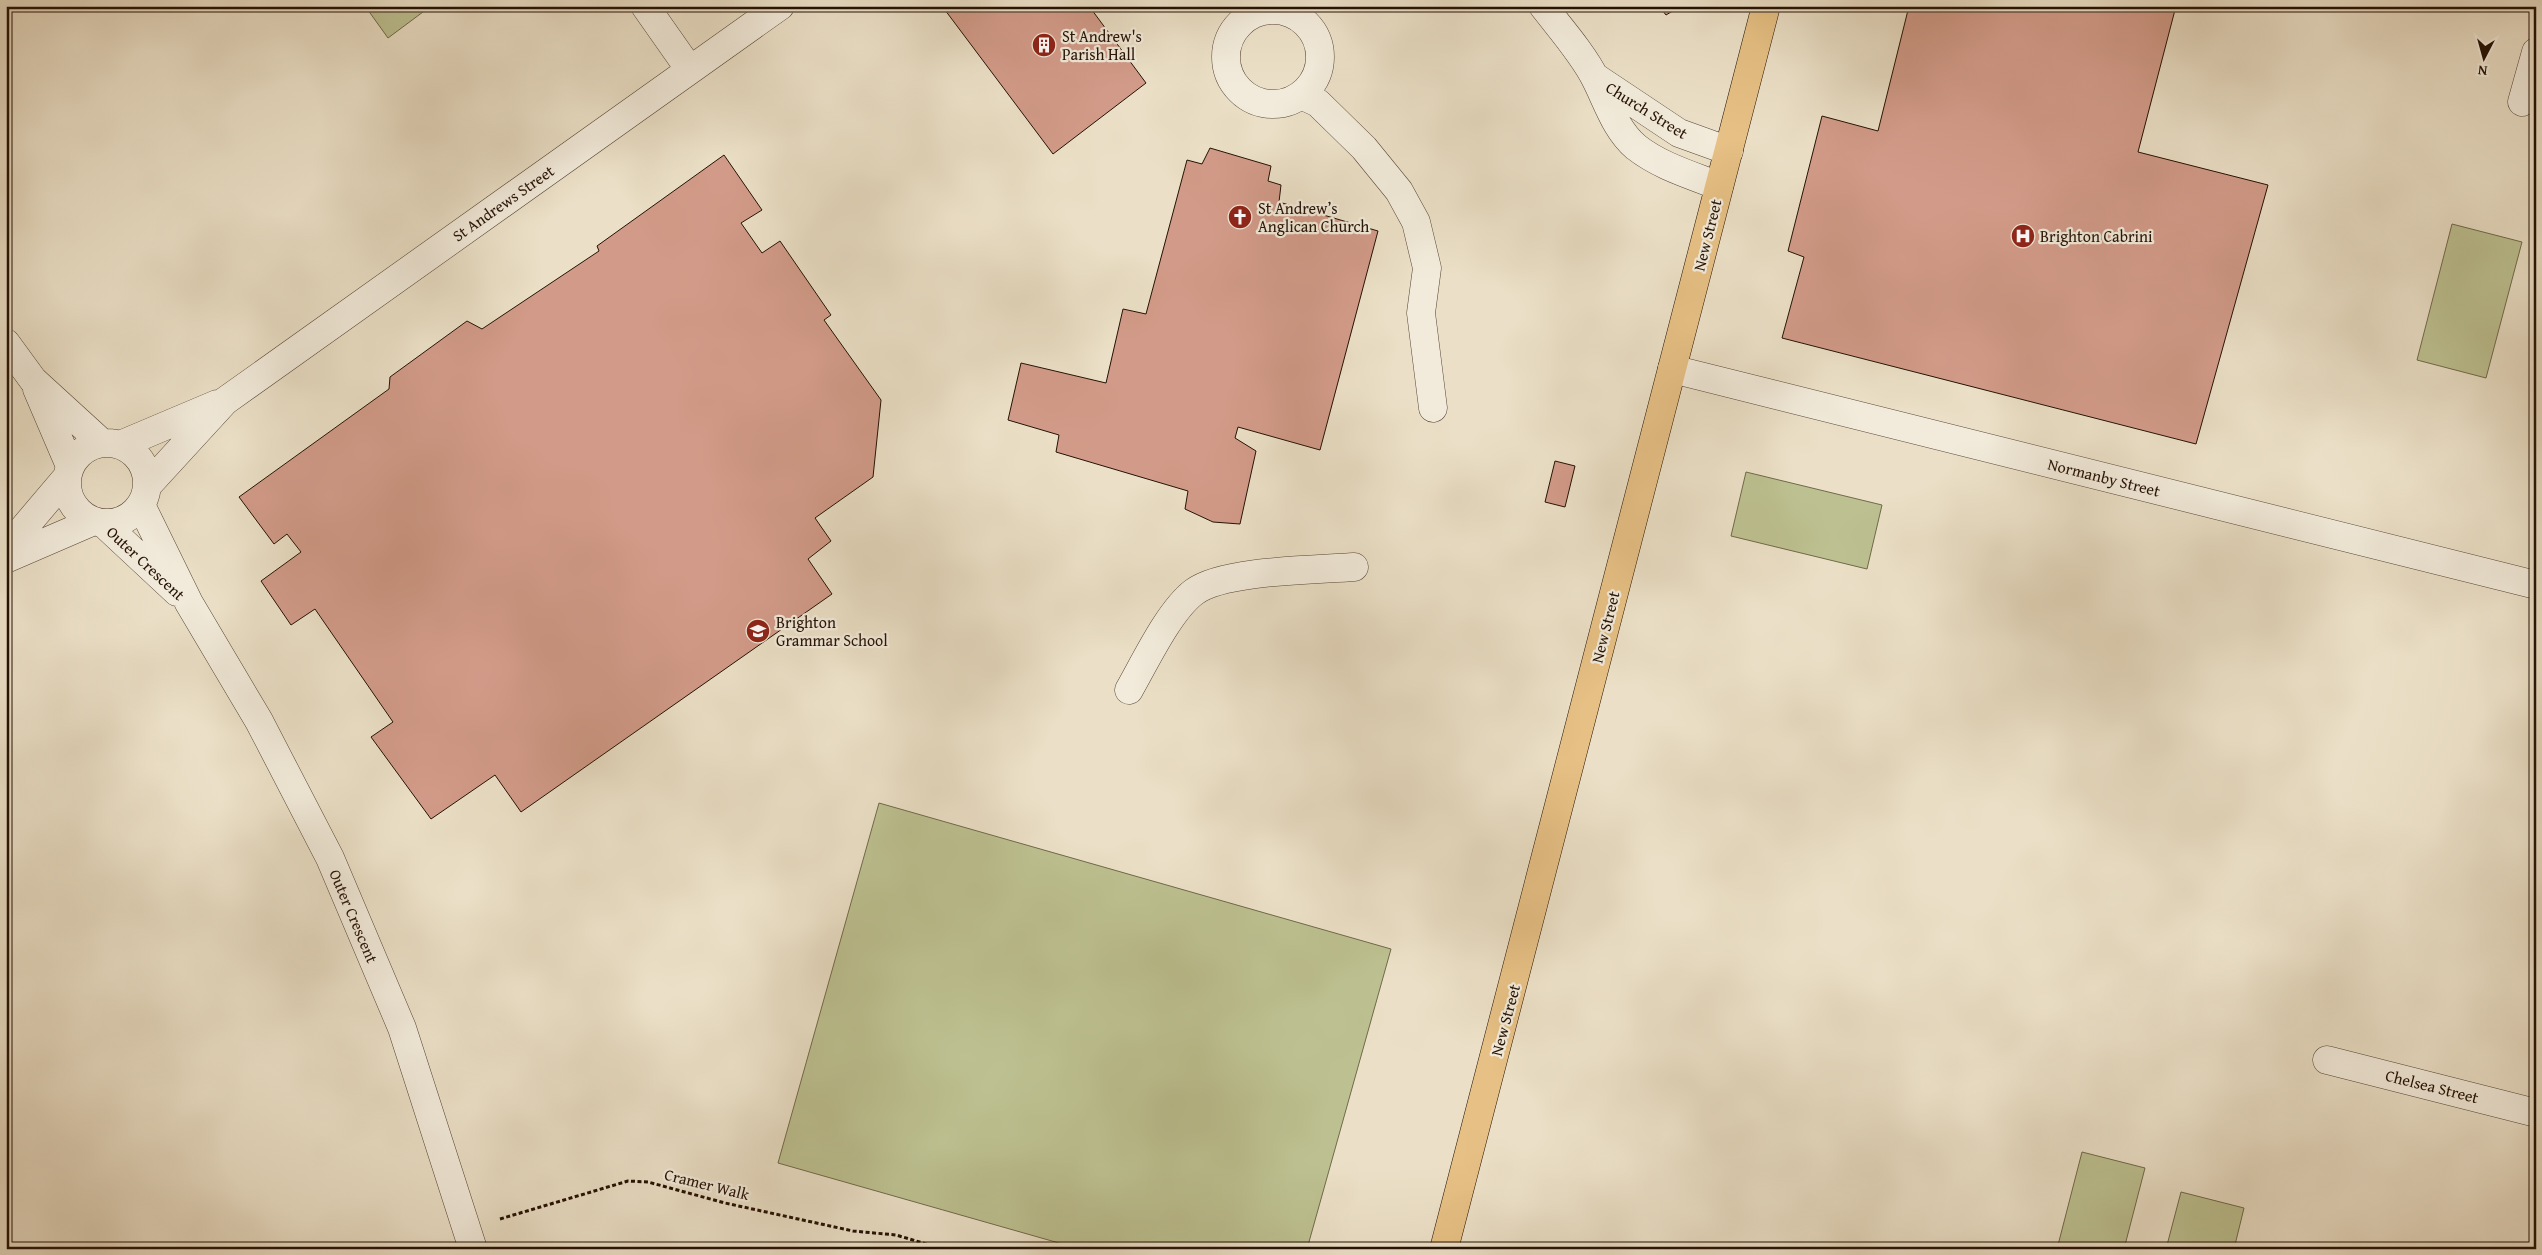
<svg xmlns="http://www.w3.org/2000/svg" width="2542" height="1255" font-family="'Gentium Book Plus',serif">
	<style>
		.pitch { fill: #bdc191; stroke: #70694a }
		.building { fill: #d29b89; stroke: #241104 }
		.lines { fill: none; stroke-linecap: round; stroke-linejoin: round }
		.minor-casing { stroke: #564535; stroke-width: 29 }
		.major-casing { stroke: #241104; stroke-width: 29 }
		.path { stroke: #241104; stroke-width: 3; stroke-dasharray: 4 2.5; stroke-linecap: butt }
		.minor { stroke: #f2ebdb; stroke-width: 28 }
		.major { stroke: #e6c084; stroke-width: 28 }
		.labels { text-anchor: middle; stroke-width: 4.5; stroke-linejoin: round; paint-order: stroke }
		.poi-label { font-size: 16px; fill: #241104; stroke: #f2ebdb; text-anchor: start }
		.street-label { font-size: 16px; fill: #241104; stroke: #f2ebdb }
	</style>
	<rect width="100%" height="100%" fill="#ebe0c7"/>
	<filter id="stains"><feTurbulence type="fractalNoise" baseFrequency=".004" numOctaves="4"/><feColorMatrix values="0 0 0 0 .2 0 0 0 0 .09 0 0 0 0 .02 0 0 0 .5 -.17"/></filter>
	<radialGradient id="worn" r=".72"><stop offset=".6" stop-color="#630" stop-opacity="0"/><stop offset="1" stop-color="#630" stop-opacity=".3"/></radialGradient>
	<path class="pitch" d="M365,6H431L388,38Z
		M2452,224L2522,242L2486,378L2417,360Z
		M1746,472L1882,505L1867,569L1731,536Z
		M879,803L1391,949L1307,1249H1080L778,1163Z
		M2082,1152L2145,1168L2124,1249H2057Z
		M2181,1192L2244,1208L2234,1249H2166Z"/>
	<path class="building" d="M942,6H1089L1146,83L1053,154Z
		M1659,6H1681L1666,15Z
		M1909,6H2176L2138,152L2268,185L2196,444L1782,338L1804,257L1788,251L1822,116L1878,131Z
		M1210,148L1271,166L1268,181L1281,185L1279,202L1378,231L1320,450L1238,427L1235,438L1256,451L1240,524L1213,522L1185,509L1188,491L1056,452L1059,435L1008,420L1021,363L1106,383L1123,309L1146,314L1187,160L1202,164Z
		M724,155L762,210L741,223L762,253L780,241L831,315L824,320L881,400L873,477L815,518L831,541L808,559L832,594L521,812L495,775L431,819L371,737L393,722L315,609L291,625L261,581L301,552L287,534L274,544L239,497L389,389L390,377L467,321L482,329L599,251L597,246Z
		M1555,461L1575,466L1565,507L1545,502Z"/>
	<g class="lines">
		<g class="minor-casing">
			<path id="minor" d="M645,6L690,70
				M1543,6C1560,28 1583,54 1595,78C1607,101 1615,129 1636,147C1660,166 1691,175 1719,186
				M1226 57a47 47 0 1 1 94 0a47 47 0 1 1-94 0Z
				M1595,77L1679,133L1729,151
				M1301,95L1318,103L1364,148L1399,191L1416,222L1427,268L1421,313L1433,408
				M2522,102L2536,52
				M6,343L33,380L102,443
				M1672,369L2536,585
				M37,389L70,466
				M67 483a40 40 0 1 1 80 0a40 40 0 1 1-80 0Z
				M120,445L217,404
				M147,486L225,401L780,6
				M141,505L189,603L259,721L330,858L402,1028L473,1249
				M103,523L177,592
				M6,549L67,477
				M6,559L94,521
				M1129,690C1145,662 1169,611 1194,592C1223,570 1315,570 1354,567
				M2327,1060L2536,1113"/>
		</g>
		<g class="major-casing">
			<path id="major" d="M1444,1249L1766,6"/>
		</g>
		<path class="path" d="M1291,14V6
			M500,1219L628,1181L648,1182L725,1203L853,1231L896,1235L943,1249"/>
		<use href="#minor" class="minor"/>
		<use href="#major" class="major"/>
	</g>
	<defs>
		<g id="building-disc" transform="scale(1.25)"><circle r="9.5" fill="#8f2418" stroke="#f2ebdb"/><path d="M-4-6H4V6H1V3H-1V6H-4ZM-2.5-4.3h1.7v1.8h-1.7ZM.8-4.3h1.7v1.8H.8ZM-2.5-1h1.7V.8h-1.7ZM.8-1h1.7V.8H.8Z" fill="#fff"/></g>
		<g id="church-disc" transform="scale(1.25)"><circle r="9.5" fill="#8f2418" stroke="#f2ebdb"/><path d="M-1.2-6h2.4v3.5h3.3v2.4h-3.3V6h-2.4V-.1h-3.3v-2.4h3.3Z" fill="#fff"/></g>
		<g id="hospital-disc" transform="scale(1.25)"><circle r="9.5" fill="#8f2418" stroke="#f2ebdb"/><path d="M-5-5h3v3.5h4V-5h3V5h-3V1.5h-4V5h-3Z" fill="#fff"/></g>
		<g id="school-disc" transform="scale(1.25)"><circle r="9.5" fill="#8f2418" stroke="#f2ebdb"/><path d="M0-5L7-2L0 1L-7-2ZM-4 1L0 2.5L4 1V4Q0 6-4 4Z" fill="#fff"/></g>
	</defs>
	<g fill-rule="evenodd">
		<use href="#building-disc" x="1044" y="45"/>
		<use href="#church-disc" x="1240" y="217"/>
		<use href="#hospital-disc" x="2023" y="236"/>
		<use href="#school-disc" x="758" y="631"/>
	</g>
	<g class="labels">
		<g class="poi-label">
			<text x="1062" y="42">St Andrew's<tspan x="1062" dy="18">Parish Hall</tspan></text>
			<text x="1258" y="214">St Andrew’s<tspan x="1258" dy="18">Anglican Church</tspan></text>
			<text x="2040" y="242">Brighton Cabrini</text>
			<text x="776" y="628">Brighton<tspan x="776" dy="18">Grammar School</tspan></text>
		</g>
		<g class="street-label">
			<text transform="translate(1647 110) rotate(32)" y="6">Church Street</text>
			<text transform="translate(503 203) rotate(-35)" y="6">St Andrews Street</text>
			<text transform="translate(1707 235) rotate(-76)" y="6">New Street</text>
			<text transform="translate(2104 477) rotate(14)" y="6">Normanby Street</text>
			<text transform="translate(146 563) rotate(43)" y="6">Outer Crescent</text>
			<text transform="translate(1605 627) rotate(-76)" y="6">New Street</text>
			<text transform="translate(354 916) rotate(67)" y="6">Outer Crescent</text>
			<text transform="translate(1505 1020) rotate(-75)" y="6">New Street</text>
			<text transform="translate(2432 1086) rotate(14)" y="6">Chelsea Street</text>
			<text transform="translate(707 1184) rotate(14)" y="6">Cramer Walk</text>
		</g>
	</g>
	<rect width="2542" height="1255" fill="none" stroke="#ebe0c7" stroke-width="25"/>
	<rect x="8" y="8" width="2527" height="1240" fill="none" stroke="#241104" stroke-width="2.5"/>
	<rect x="12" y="12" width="2517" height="1230" fill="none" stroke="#241104"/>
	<g transform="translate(2484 58) rotate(186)" stroke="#f2ebdb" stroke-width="4" paint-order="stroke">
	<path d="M0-4L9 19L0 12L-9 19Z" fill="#241104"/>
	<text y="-8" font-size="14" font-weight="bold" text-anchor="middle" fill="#241104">N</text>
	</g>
	<rect width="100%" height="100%" filter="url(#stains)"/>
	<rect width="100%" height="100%" fill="url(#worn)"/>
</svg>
